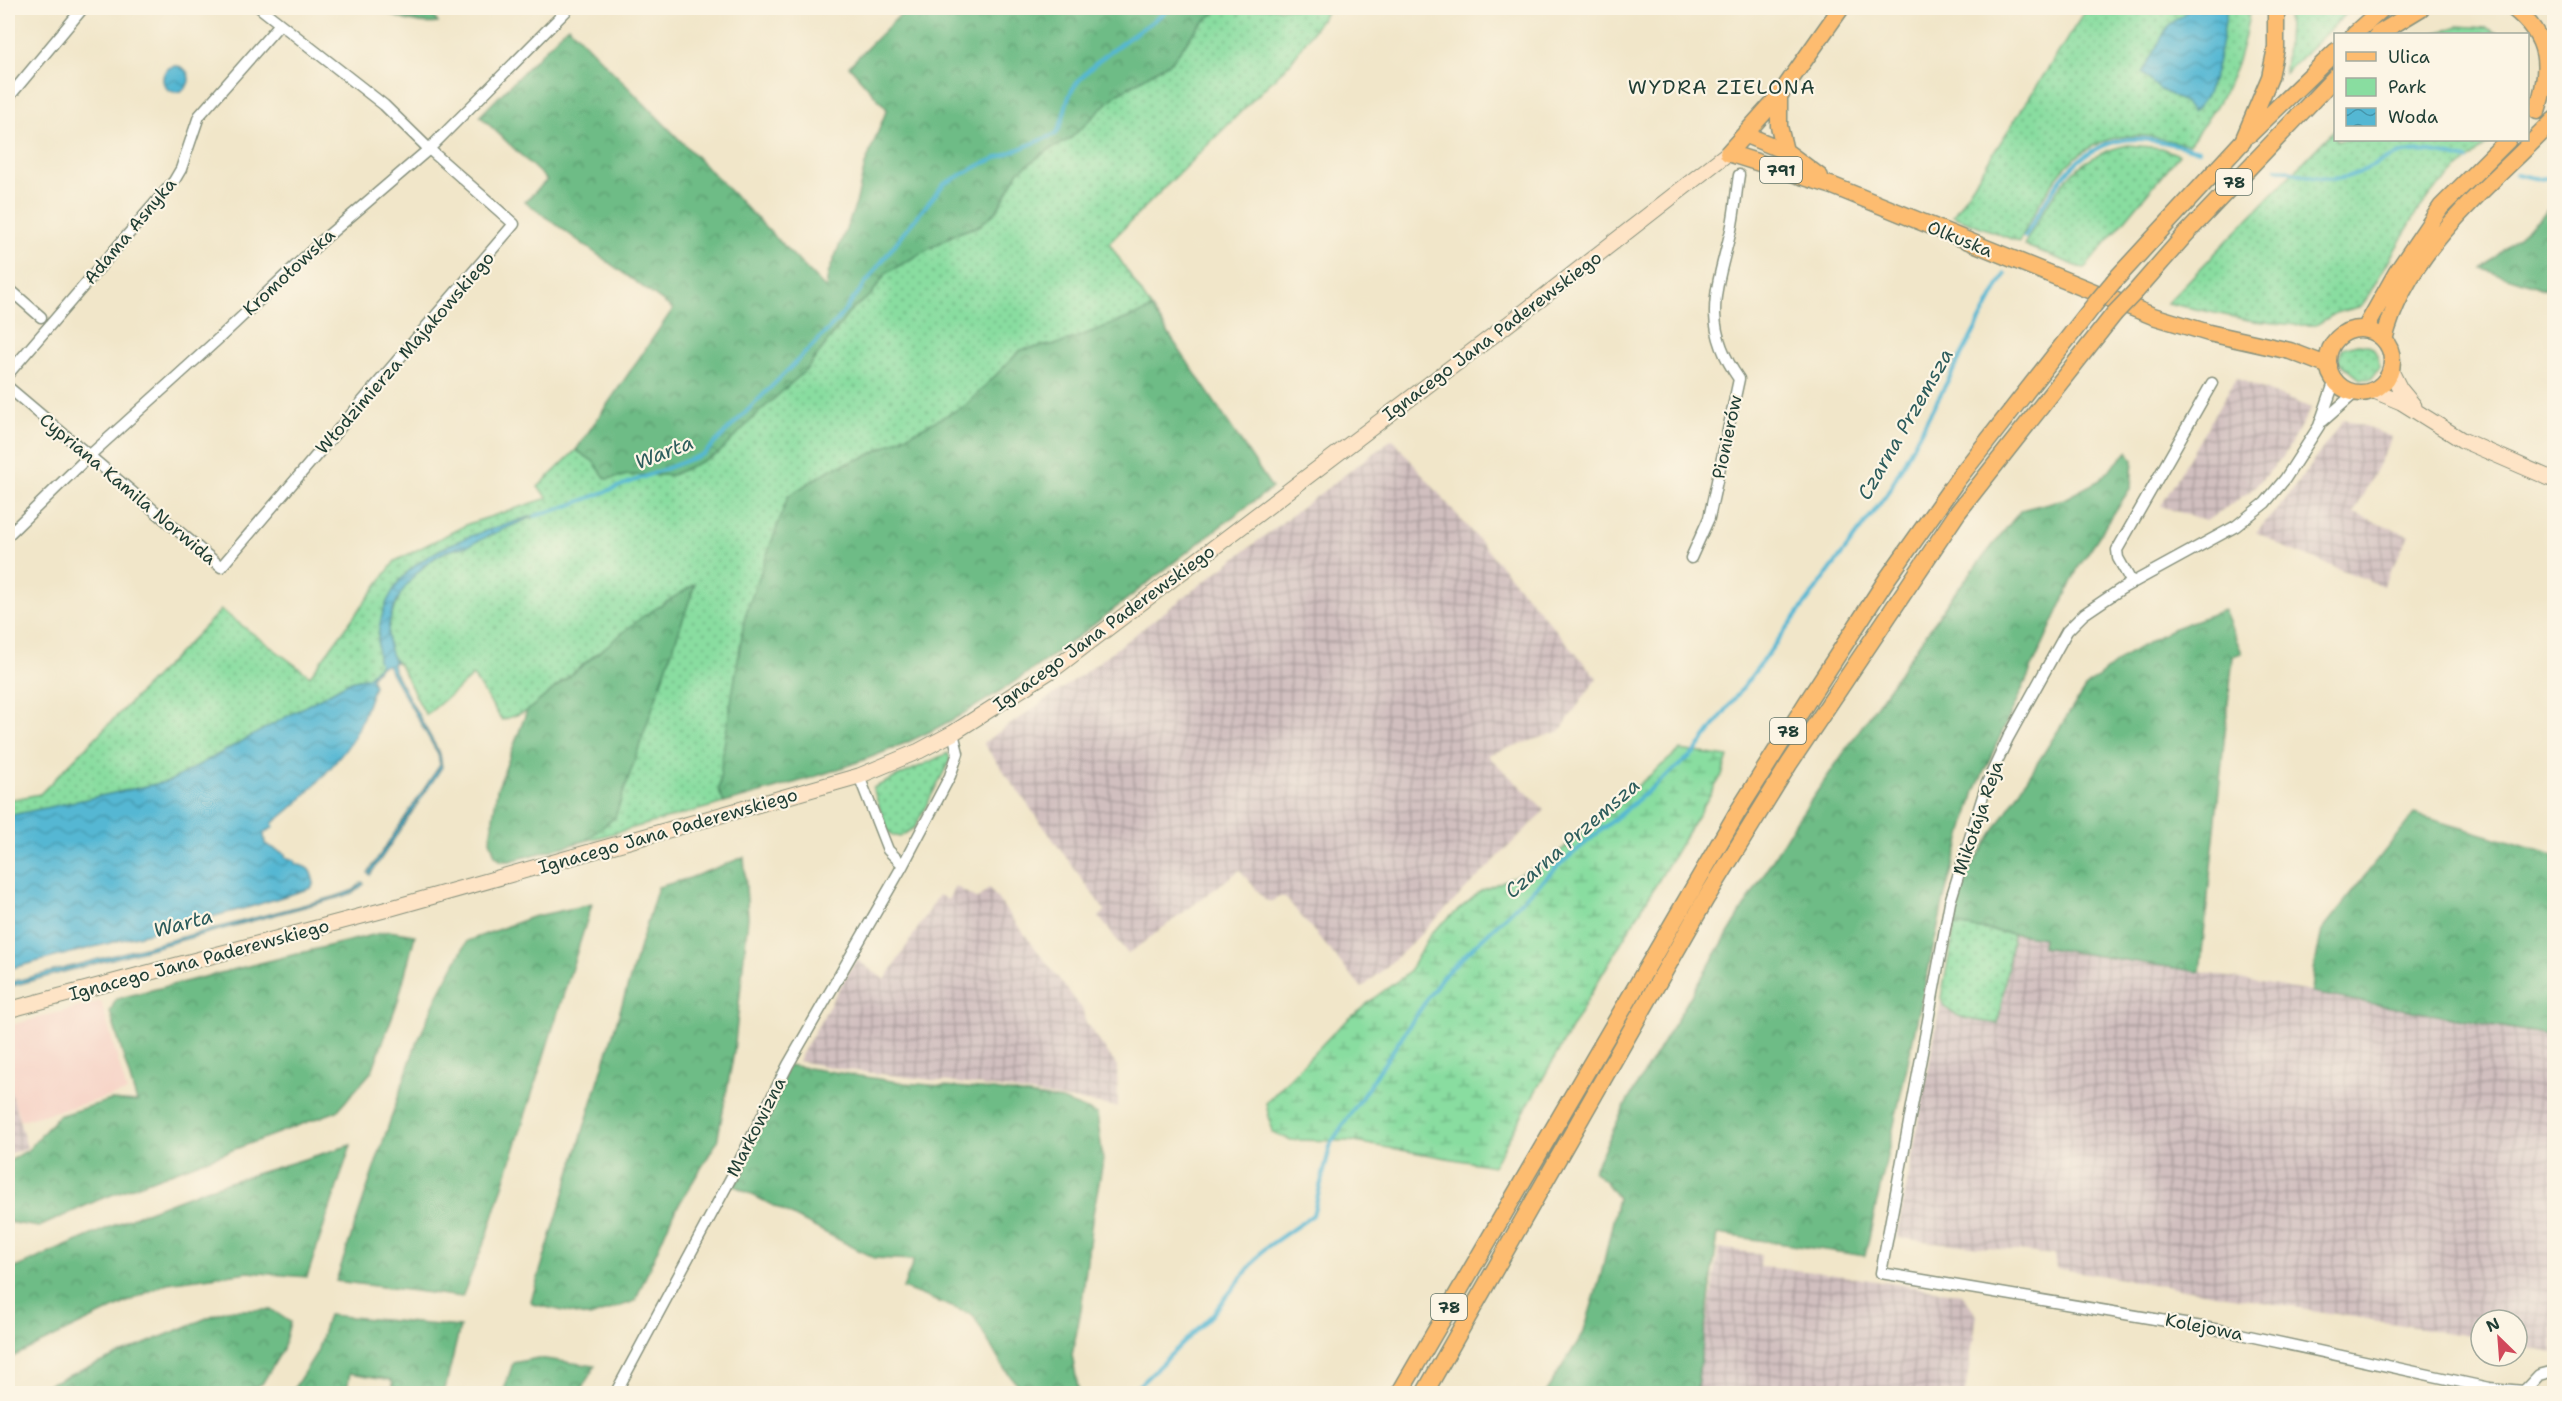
<svg xmlns="http://www.w3.org/2000/svg" width="2562" height="1401" font-family="'Shantell Sans',sans-serif">
	<style>
		.built { fill: #f6d1c5 }
		.industrial { fill: url(#industrial-grid) }
		.green { fill: url(#green-dots); stroke: #548d6a; stroke-width: 1.5 }
		.forest { fill: url(#forest-crowns); stroke: #467c5d; stroke-width: 1.5 }
		.wetland { fill: url(#wetland-marsh); stroke: #548d6a; stroke-width: 1.5 }
		.water { fill: url(#water-waves); stroke: #3a7a84; stroke-width: 1.5 }
		.lines { fill: none; stroke-linecap: round; stroke-linejoin: round }
		.stream { stroke: #54b7d3; stroke-width: 4 }
		.street-casing { stroke: #88927e; stroke-width: 13 }
		.secondary-casing { stroke: #88927e; stroke-width: 17 }
		.primary-casing { stroke: #88927e; stroke-width: 19 }
		.street { stroke: #fff; stroke-width: 10 }
		.secondary { stroke: #fee4c6; stroke-width: 15 }
		.primary { stroke: #fdbc70; stroke-width: 16 }
		.primary-bridge-casing { stroke: #88927e; stroke-width: 19; stroke-linecap: butt }
		.primary-bridge { stroke: #fdbc70; stroke-width: 16 }
		.labels { text-anchor: middle; stroke-width: 4.5; stroke-linejoin: round; paint-order: stroke }
		.shield { fill: #fcf5e5; stroke: #617469; stroke-width: 1.5 }
		.shield-label { font-size: 16px; font-weight: bold; fill: #1f3d34 }
		.street-label { font-size: 18px; fill: #1f3d34; stroke: #fcf5e5 }
		.neighbourhood-label { font-size: 20px; letter-spacing: 1.5px; fill: #1f3d34; stroke: #fcf5e5 }
		.water-label { font-size: 20px; font-style: italic; fill: #2c5c5c; stroke: #fcf5e5 }
	</style>
	<defs>
		<pattern id="industrial-grid" width="8" height="8" patternUnits="userSpaceOnUse" patternTransform="scale(1.5)"><rect width="8" height="8" fill="#d1bfbf"/><path d="M0 4h8M4 0v8" fill="none" stroke="#a99c9c"/></pattern>
		<pattern id="green-dots" width="8" height="8" patternUnits="userSpaceOnUse" patternTransform="scale(1.5)"><rect width="8" height="8" fill="#89dda0"/><path d="M2 2h.1M6 6h.1" fill="none" stroke="#6fb483" stroke-width="1.8" stroke-linecap="round"/></pattern>
		<pattern id="forest-crowns" width="20" height="18" patternUnits="userSpaceOnUse" patternTransform="scale(1.5)"><rect width="20" height="18" fill="#6ebc86"/><path d="M2 6a3 3 0 1 1 6 0M12 15a3 3 0 1 1 6 0" fill="none" stroke="#5a9a6e"/></pattern>
		<pattern id="wetland-marsh" width="20" height="14" patternUnits="userSpaceOnUse" patternTransform="scale(1.5)"><rect width="20" height="14" fill="#89dda0"/><path d="M1 5h8M5 5V1M11 12h8M15 12V8" fill="none" stroke="#6fb483"/></pattern>
		<pattern id="water-waves" width="16" height="10" patternUnits="userSpaceOnUse" patternTransform="scale(1.5)"><rect width="16" height="10" fill="#54b7d3"/><path d="M0 5q4-4 8 0t8 0" fill="none" stroke="#4596ac"/></pattern>
	</defs>
	<rect width="100%" height="100%" fill="#fcf5e5"/>
	<filter id="ink" filterUnits="userSpaceOnUse"><feTurbulence type="fractalNoise" baseFrequency=".0167" numOctaves="2"/><feDisplacementMap in="SourceGraphic" scale="12" xChannelSelector="R" yChannelSelector="G"/><feConvolveMatrix kernelMatrix="1 2 1 2 8 2 1 2 1" color-interpolation-filters="sRGB"/></filter>
	<filter id="wash" filterUnits="userSpaceOnUse"><feTurbulence type="fractalNoise" baseFrequency=".008" numOctaves="4" result="noise"/><feDisplacementMap in="SourceGraphic" scale="24" xChannelSelector="R" yChannelSelector="G"/><feGaussianBlur stdDeviation="1.35" result="paint"/><feColorMatrix in="noise" values="0 0 0 0 0 0 0 0 0 0 0 0 0 0 0 0 0 1.4 0 .05"/><feComposite in="paint" operator="in"/></filter>
	<g filter="url(#wash)">
		<rect width="100%" height="100%" fill="#f1e6c9"/>
		<path class="built" d="M101,1001L127,1092L20,1121L8,1082V1026Z"/>
		<path class="industrial" d="M2236,378L2311,408L2283,457L2252,490L2206,521L2161,506Z
			M2344,419L2392,437L2354,513L2409,535L2383,586L2288,549L2256,532L2283,503Z
			M1392,439L1597,678L1560,731L1487,755L1545,810L1405,950L1362,988L1285,897H1277L1272,902L1265,900L1240,870L1128,954L1099,917L1105,911L983,743L1079,677Z
			M955,886L977,899L989,888L1083,1010L1085,1021L1117,1066L1118,1107L1001,1088L847,1070L798,1061L856,959L885,980L939,895L948,900Z
			M1955,925L2044,938L2043,947L2200,972L2554,1036V1353L2517,1346V1320H2481V1338L2056,1268L2054,1255L1897,1238Z
			M8,1082L27,1148L8,1154Z
			M1719,1248L1761,1254L1760,1267L1816,1272L1962,1294L1977,1315L1965,1393L1695,1394Z"/>
		<path class="green" d="M1220,8H1329L1291,62L1109,243L1152,309L1062,343L1021,350L965,406L865,457L831,469L719,791L724,803L585,841L615,817L694,586L598,652L527,711L502,720L473,676L426,715C417,700 410,684 402,669C399,663 393,660 390,654C383,636 391,614 399,598L389,599L378,633V660L380,664L368,677L351,681L170,781L8,816V800L40,794L221,610L310,676L395,561L468,524L548,498L538,487L576,450L593,461L607,479L628,475H672L718,454L758,413L807,369L851,310L871,295L886,273L955,234L978,226L996,212L1019,171L1047,151L1070,139L1117,94L1172,61L1198,27Z
			M2087,8H2191L2164,33L2159,89L2184,102L2221,44L2227,8H2250C2241,68 2226,96 2189,144C2174,143 2159,137 2144,136C2072,132 2047,189 2019,242L1953,216Z
			M2289,8H2352L2285,73Z
			M2458,26L2487,28L2500,34H2433Z
			M2335,129L2336,140H2491L2432,193L2417,212L2362,306L2336,313L2316,325H2297L2253,321L2167,303Z
			M2128,145L2162,148L2179,155L2084,269L2024,245C2051,197 2069,157 2128,145Z
			M2357,344C2373,343 2379,353 2379,368L2371,379H2360L2338,361L2342,348Z
			M948,753L950,760L915,827L900,837L892,835L887,830L873,788Z
			M1955,925L2013,934L1998,1024C1978,1020 1948,1021 1941,998Z"/>
		<path class="forest" d="M377,8H428L438,23C414,26 398,18 377,8Z
			M907,8H1220L1198,27L1172,61L1117,94L1070,139L1047,151L1019,171L996,212L978,226L955,234L886,273L871,295L851,310L807,369L758,413L718,454L672,475H628L606,479L593,461L576,450L673,309L525,202L547,180L480,116L568,26L826,289L828,274L856,204L865,165L887,109L849,66Z
			M2554,205V292L2482,269Z
			M1152,309L1272,488C1159,568 1058,665 935,729C868,763 796,783 724,803L719,791L722,758L745,616L788,496L831,469L865,457L965,406L1021,350L1062,343Z
			M2128,451L2133,460L2131,487L2078,568L1975,791L1946,890L1865,1256L1718,1234L1696,1393H1545L1583,1334L1601,1275L1618,1198L1606,1182L1593,1171L1627,1102L1791,829L1953,595L2021,510L2064,499L2100,480Z
			M695,584L615,817L585,841L510,861H501L495,855L490,840L497,790L527,711L642,617Z
			M2224,610L2242,653L2233,656L2200,972L2042,947L2043,938L1955,925L1963,880L2085,688L2126,655L2172,629Z
			M2414,814L2554,855V1036L2312,993L2314,970L2322,930Z
			M744,857L748,917L734,1052L717,1142L673,1214L635,1301L590,1317L533,1304L531,1301L658,887L690,878Z
			M592,904L488,1233L462,1297L336,1281L414,1050L438,995L467,941L532,917Z
			M389,931L415,935L398,1001L372,1071L337,1111L98,1200L39,1227L8,1222V1162L28,1150L58,1116L111,1100L137,1102L110,1012L116,999Z
			M788,1065L905,1083L993,1090L1062,1100L1097,1114L1103,1161L1092,1219L1081,1310L1072,1355L1079,1393H1024L1003,1367L973,1315L903,1288L914,1260L874,1258L733,1185Z
			M351,1145L307,1277L248,1272L167,1283L8,1359V1271L138,1215L206,1189Z
			M226,1310H272L290,1322L283,1349L262,1384L238,1394L27,1393Z
			M328,1315L460,1327L444,1393H411V1390L394,1391L392,1380L350,1373L346,1393H291L317,1352Z
			M538,1358L595,1366L579,1393H503L513,1363Z"/>
		<path class="wetland" d="M1680,750L1728,757L1722,775L1604,971L1493,1166L1349,1141L1291,1140L1272,1132L1266,1103L1337,1029L1374,998L1408,973L1431,933L1481,891L1547,862Z"/>
		<path class="water" d="M2191,8H2227C2223,33 2216,97 2192,112L2184,102L2159,89L2142,73L2168,26Z
			M163 79a13 13 0 1 1 26 0a13 13 0 1 1-26 0Z
			M539,514C517,524 493,533 472,544C462,548 451,549 441,554C407,573 373,624 395,662L393,663L394,671L440,754L442,767L370,875L368,873L440,765L438,754L387,665L381,666L371,677L374,686C368,702 363,720 355,735C343,757 293,811 272,823L274,827L264,833L265,844L285,854V857L295,860V864C309,867 311,869 314,883L311,888L250,907L8,969V816L170,781L351,681L368,677L380,664L378,660C371,556 461,539 539,514Z
			M362,882L364,884L353,893L337,898L8,987V983L334,897L354,890Z"/>
		<g class="lines">
			<path class="stream" d="M2277,168C2299,173 2324,183 2346,177C2361,173 2375,164 2389,158C2415,146 2442,153 2467,160
				M2516,174L2539,179L2554,177
				M2025,237C2050,192 2076,140 2136,139C2157,139 2179,146 2199,150
				M535,516L568,506L704,454L836,322L902,235L944,184L982,164L1056,134C1066,120 1063,103 1074,87C1096,56 1140,32 1171,8
				M1130,1394L1212,1315L1264,1249L1313,1215L1331,1143L1442,977L1558,866L1694,753L1887,494L2005,274"/>
		</g>
	</g>
	<g filter="url(#ink)">
		<g class="lines">
			<g class="street-casing">
				<path id="street" d="M8,98L83,8
					M8,288L41,317
					M8,374L174,181L181,169L199,116L280,24
					M2335,380L2319,426L2285,479L2265,503L2236,526L2121,589L2084,614L2067,631L2008,738L1987,783L1950,902L1881,1273L2226,1331L2489,1388L2524,1391L2539,1375L2554,1371
					M8,387L221,567L514,224L429,149L384,105L260,8
					M2323,421L2356,392
					M8,535L89,456L216,341L324,239L429,149L569,8
					M1691,558L1709,518L1739,379C1700,324 1717,289 1731,230C1735,212 1736,193 1739,175
					M2132,583L2118,558L2117,550L2212,383
					M859,776L888,850L903,865
					M615,1394L732,1176L788,1065L903,865L950,776L958,753L953,733"/>
			</g>
			<g class="secondary-casing">
				<path id="secondary" d="M2390,369L2400,389L2414,406
					M2372,390L2401,402L2462,440L2554,480
					M8,1010L388,909L859,776L919,751L953,733L1058,666L1524,312L1728,153"/>
			</g>
			<g class="primary-casing">
				<path id="primary" d="M1841,8L1779,96L1728,153L1833,186L2153,316L2209,333L2290,351L2329,366
					M2513,8C2551,38 2551,68 2537,111
					M2354,34L2383,8
					M2378,34L2421,8
					M1779,96V126L1785,151
					M2250,134L2336,51
					M1746,135L1785,151L1820,177
					M2114,281L2243,141L2270,77L2276,48V8
					M2136,291L2185,235L2336,76
					M2365,329L2397,272L2441,207L2508,140
					M2328 361a32 32 0 1 1 64 0a32 32 0 1 1-64 0Z
					M2384,340C2407,247 2491,186 2554,120
					M1399,1394L1737,813L1807,702L1887,579L1957,480L2094,305
					M1424,1394L1705,900L1789,764L1958,512L2114,314"/>
			</g>
			<use href="#street" class="street"/>
			<use href="#secondary" class="secondary"/>
			<use href="#primary" class="primary"/>
			<g class="primary-bridge-casing">
				<path id="primary-bridge" d="M2094,305L2114,281
					M2114,314L2136,291"/>
			</g>
			<use href="#primary-bridge" class="primary-bridge"/>
		</g>
	</g>
	<g class="labels">
		<g class="shield">
			<rect x="1760" y="157" width="42" height="26" rx="4.5"/>
			<rect x="2216" y="169" width="36" height="26" rx="4.5"/>
			<rect x="1770" y="718" width="36" height="26" rx="4.5"/>
			<rect x="1431" y="1294" width="36" height="26" rx="4.5"/>
		</g>
		<g class="shield-label">
			<text x="1781" y="176">791</text>
			<text x="2234" y="188">78</text>
			<text x="1788" y="737">78</text>
			<text x="1449" y="1313">78</text>
		</g>
		<g class="street-label">
			<text transform="translate(130 231) rotate(-50)" y="6">Adama Asnyka</text>
			<text transform="translate(1960 239) rotate(22)" y="6">Olkuska</text>
			<text transform="translate(289 272) rotate(-43)" y="6">Kromołowska</text>
			<text transform="translate(1492 336) rotate(-37)" y="6">Ignacego Jana Paderewskiego</text>
			<text transform="translate(405 353) rotate(-49)" y="6">Włodzimierza Majakowskiego</text>
			<text transform="translate(1727 437) rotate(-78)" y="6">Pionierów</text>
			<text transform="translate(128 489) rotate(40)" y="6">Cypriana Kamila Norwida</text>
			<text transform="translate(1104 628) rotate(-36)" y="6">Ignacego Jana Paderewskiego</text>
			<text transform="translate(1978 818) rotate(-71)" y="6">Mikołaja Reja</text>
			<text transform="translate(668 831) rotate(-16)" y="6">Ignacego Jana Paderewskiego</text>
			<text transform="translate(199 960) rotate(-15)" y="6">Ignacego Jana Paderewskiego</text>
			<text transform="translate(756 1127) rotate(-63)" y="6">Markowizna</text>
			<text transform="translate(2204 1327) rotate(11)" y="6">Kolejowa</text>
		</g>
		<g class="neighbourhood-label">
			<text x="1722" y="94">WYDRA ZIELONA</text>
		</g>
		<g class="water-label">
			<text transform="translate(1905 424) rotate(-60)" y="7">Czarna Przemsza</text>
			<text transform="translate(664 452) rotate(-21)" y="7">Warta</text>
			<text transform="translate(1572 838) rotate(-41)" y="7">Czarna Przemsza</text>
			<text transform="translate(183 923) rotate(-15)" y="7">Warta</text>
		</g>
	</g>
	<rect width="2562" height="1401" fill="none" stroke="#fcf5e5" stroke-width="30"/>
	<rect x="2334" y="33" width="195" height="108" fill="#fcf5e5" stroke="#a4ab9e" stroke-width="1.5"/>
	<rect x="2346" y="52" width="30" height="9" fill="#fdbc70" stroke="#a4ab9e" stroke-width="1.5"/>
	<text x="2388" y="63" font-size="18" fill="#1f3d34">Ulica</text>
	<rect x="2346" y="78" width="30" height="18" fill="#89dda0" stroke="#a4ab9e" stroke-width="1.5"/>
	<text x="2388" y="93" font-size="18" fill="#1f3d34">Park</text>
	<rect x="2346" y="108" width="30" height="18" fill="url(#water-waves)" stroke="#a4ab9e" stroke-width="1.5"/>
	<text x="2388" y="123" font-size="18" fill="#1f3d34">Woda</text>
	<g transform="translate(2499 1338) rotate(335)"><circle r="28" fill="#fcf5e5" stroke="#a4ab9e" stroke-width="1.5"/>
	<path d="M0-4.5L10 22L0 15L-10 22Z" fill="#d1495b"/>
	<text y="-9" font-size="16" font-weight="bold" text-anchor="middle" fill="#1f3d34">N</text>
	</g>
</svg>
